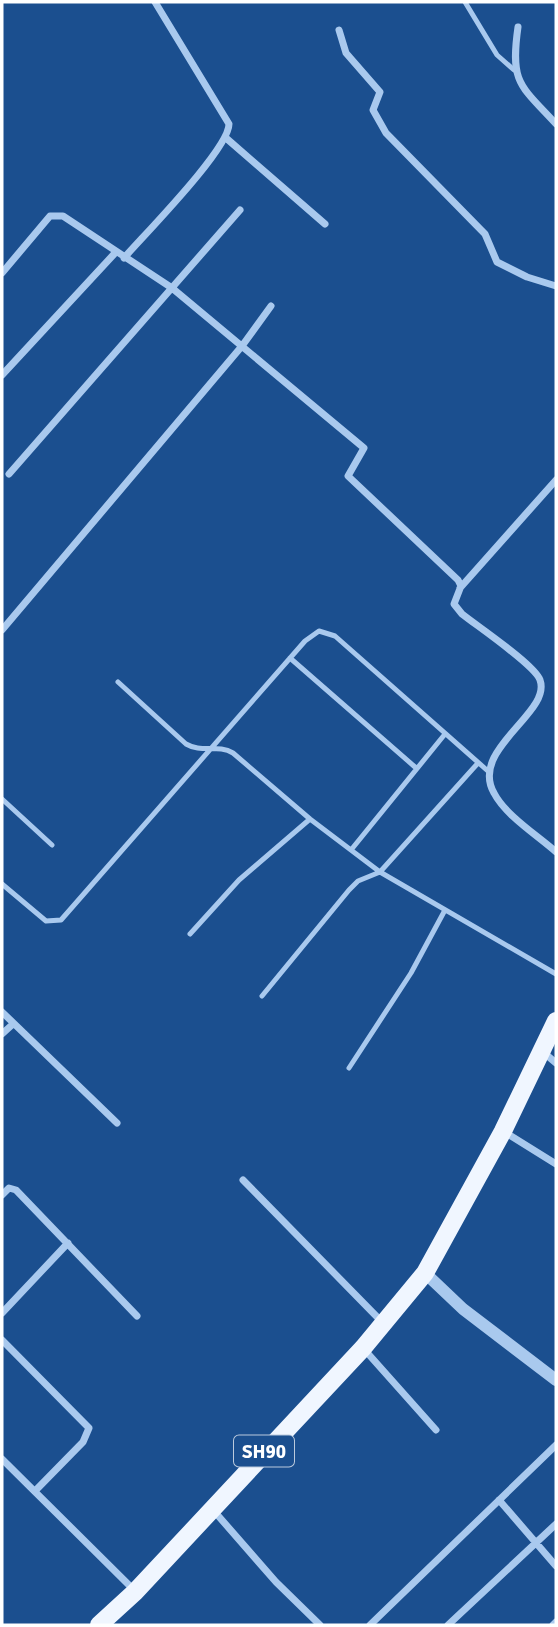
<svg xmlns="http://www.w3.org/2000/svg" width="558" height="1627" font-family="Signika,sans-serif">
	<style>
		.lines { fill: none; stroke-linecap: round; stroke-linejoin: round }
		.service { stroke: #a9c9ee; stroke-width: 5 }
		.minor { stroke: #a9c9ee; stroke-width: 7 }
		.tertiary { stroke: #a9c9ee; stroke-width: 12 }
		.primary { stroke: #f0f6ff; stroke-width: 18 }
		.labels { text-anchor: middle; stroke-width: 5; stroke-linejoin: round; paint-order: stroke }
		.shield { fill: #1b4f8f; stroke: #bbcadd; stroke-width: 2 }
		.shield-label { font-size: 19px; font-weight: bold; fill: #fff }
	</style>
	<rect width="100%" height="100%" fill="#1b4f8f"/>
	<g class="lines">
		<path class="service" d="M465,2L497,55L514,70
			M290,658L415,767
			M118,682L186,744C201,753 218,744 233,753L310,819L380,872L556,974
			M2,799L52,845
			M351,850L445,734
			M2,884L46,921L61,920L305,641L319,631L335,636L489,772
			M190,934L239,880L310,819
			M262,996L349,890L358,881L380,872L478,763
			M349,1068L411,973L445,910"/>
		<path class="minor" d="M518,27C510,83 520,85 556,124
			M339,30L346,53L380,92L373,110L386,133L485,234L497,262L527,277L556,286
			M226,138L325,224
			M124,258C145,234 229,149 229,124L155,2
			M2,273L50,216H63L172,288L364,448L348,476L458,580L461,586L454,604L462,614C477,626 535,665 540,680C552,713 469,749 494,793C506,816 537,835 556,852
			M2,375L115,253
			M9,474L240,210
			M460,588L556,480
			M2,630L242,346L271,306
			M2,1012L117,1123
			M2,1034L13,1024
			M543,1052L556,1063
			M503,1131L556,1164
			M243,1180L382,1322
			M2,1195L9,1188L16,1190L137,1316
			M2,1313L68,1243
			M2,1340L89,1428L83,1442L35,1491
			M363,1348L436,1430
			M2,1459L135,1591
			M499,1500L556,1566
			M214,1511L276,1582L320,1625
			M370,1625L556,1445
			M448,1625L556,1524
			M553,1625L556,1622"/>
		<path class="tertiary" d="M425,1273L463,1309L556,1380"/>
		<path class="primary" d="M99,1625L135,1592L363,1348L425,1273L503,1131L556,1021"/>
	</g>
	<g class="labels">
		<rect class="shield" x="234" y="1435.5" width="60" height="31" rx="5"/>
		<g class="shield-label">
			<text x="264" y="1458">SH90</text>
		</g>
	</g>
	<rect width="558" height="1627" fill="none" stroke="#ffffff" stroke-width="7"/>
</svg>
